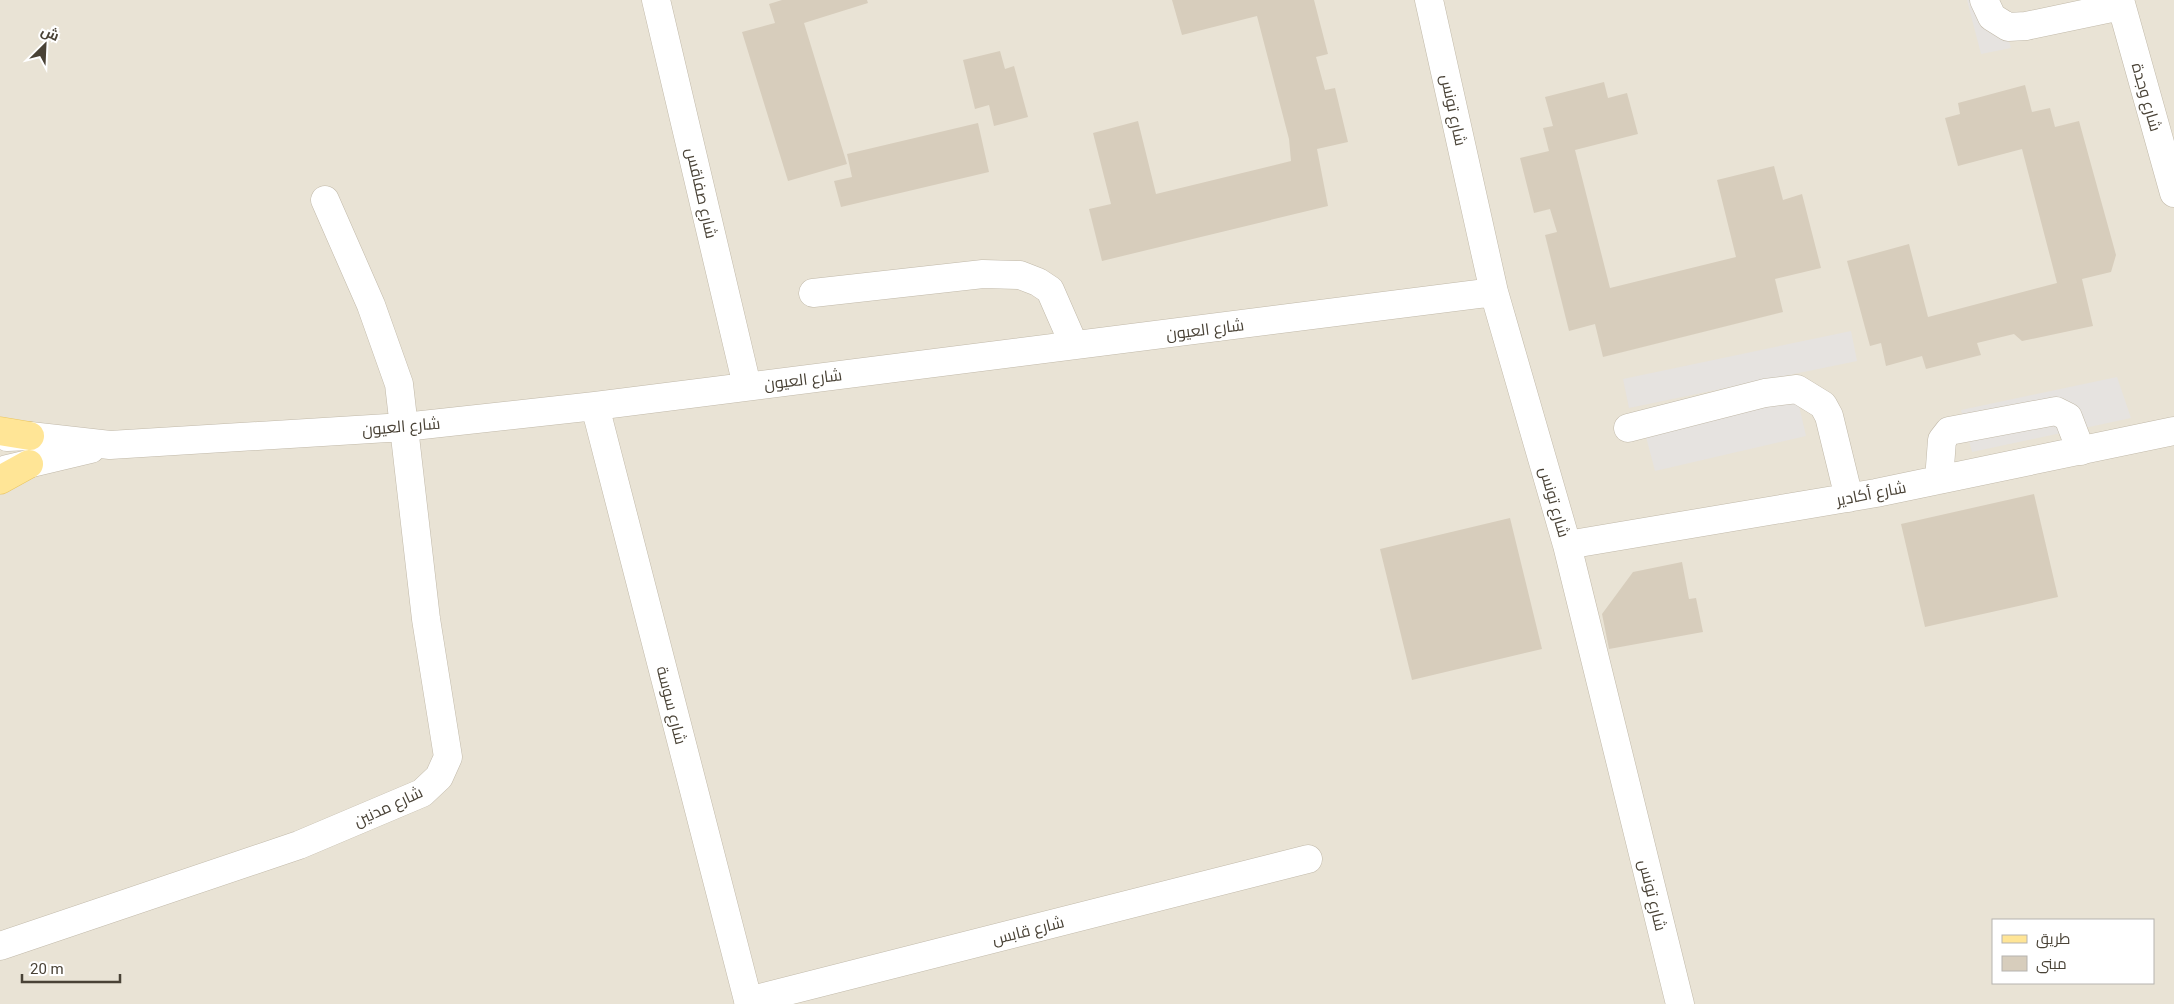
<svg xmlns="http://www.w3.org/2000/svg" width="2174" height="1004" font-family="Roboto,Cairo,sans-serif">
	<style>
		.residential { fill: #e9e3d5; fill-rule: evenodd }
		.parking { fill: #e6e3e0 }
		.building { fill: #d7cdbc }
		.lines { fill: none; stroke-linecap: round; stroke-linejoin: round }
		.minor-casing { stroke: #c1b9a9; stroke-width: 29 }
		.major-casing { stroke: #ebc65f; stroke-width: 29 }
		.minor { stroke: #fff; stroke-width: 28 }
		.major { stroke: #ffe596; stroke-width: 28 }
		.labels { text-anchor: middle; stroke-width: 4.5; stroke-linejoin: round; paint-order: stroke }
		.street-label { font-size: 16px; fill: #494236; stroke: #fff }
	</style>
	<rect width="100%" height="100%" fill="#f5f1e8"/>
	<path class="residential" d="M0,0H2174V1004H0ZM1993,920H2153V983H1993Z"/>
	<path class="parking" d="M1967,0H1997L2011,48L1981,54Z
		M1851,331L1857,361L1629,408L1623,379Z
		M2117,377L2131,418L1972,452L1961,410Z
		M1797,397L1806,436L1655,471L1645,433Z"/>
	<path class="building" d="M782,0H867L868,3L804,23L847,164L788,181L742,32L775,23L769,4Z
		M1172,0H1314L1328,54L1316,57L1325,90L1335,88L1348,142L1317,149L1328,206L1102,261L1089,209L1111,204L1093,133L1138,121L1156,194L1291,161L1289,139L1257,16L1182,35Z
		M1000,51L1005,69L1014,66L1028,117L994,126L989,105L975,109L963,60Z
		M1604,82L1608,98L1627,93L1638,134L1575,150L1610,288L1736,257L1717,180L1774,166L1783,200L1802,194L1821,268L1775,279L1783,312L1603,357L1595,324L1569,331L1545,235L1557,232L1550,209L1534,213L1520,158L1549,151L1543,128L1553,126L1545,97Z
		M2025,85L2032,112L2050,108L2055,127L2079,121L2116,255L2111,272L2082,279L2093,326L2022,341L2014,334L1977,343L1981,355L1926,369L1922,356L1886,366L1881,343L1870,346L1847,261L1909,244L1928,317L2057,283L2022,149L1958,166L1945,118L1960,114L1958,103Z
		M978,123L989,172L841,207L834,181L852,177L847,154Z
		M2034,494L2058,597L1925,627L1901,524Z
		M1510,518L1542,649L1412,680L1380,549Z
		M1682,562L1689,599L1696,598L1703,632L1609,649L1602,614L1633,572Z"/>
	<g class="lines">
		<g class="minor-casing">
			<path id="minor" d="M656,0L747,386
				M1429,0L1494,292L1567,545L1680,1004
				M1984,0L1992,17L2008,27L2026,26L2121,6
				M2120,0L2174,193
				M813,293L983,274L1020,275L1038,282L1050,290L1074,345
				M595,406L749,1004
				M1628,428L1765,393L1797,389L1823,405L1829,416L1849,498
				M7,437L30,436L110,445L404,427L595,406L1494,292
				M7,469L91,449
				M1939,480L1942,440L1949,431L2056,411L2068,417L2081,451
				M1567,545L1876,493L2174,431
				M0,946L299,845L422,793L439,777L448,757L426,619L399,384L371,305L325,200
				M748,1001L1308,859"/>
		</g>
		<g class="major-casing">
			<path id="major" d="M0,431L30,436
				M0,480L29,464"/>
		</g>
		<use href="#minor" class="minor"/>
		<use href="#major" class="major"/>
	</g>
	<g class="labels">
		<g class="street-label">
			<text transform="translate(2147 97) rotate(74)" y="6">شارع وجدة</text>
			<text transform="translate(1454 110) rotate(78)" y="6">شارع تونس</text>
			<text transform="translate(702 193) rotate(77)" y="6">شارع صفاقس</text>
			<text transform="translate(1205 329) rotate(-7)" y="6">شارع العيون</text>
			<text transform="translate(803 379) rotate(-7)" y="6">شارع العيون</text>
			<text transform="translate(401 426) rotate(-5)" y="6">شارع العيون</text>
			<text transform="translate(1871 493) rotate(-11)" y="6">شارع أكادير</text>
			<text transform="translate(1555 502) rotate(74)" y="6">شارع تونس</text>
			<text transform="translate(672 705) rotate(76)" y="6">شارع سوسة</text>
			<text transform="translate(388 806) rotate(-25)" y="6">شارع مدنين</text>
			<text transform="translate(1653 895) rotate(76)" y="6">شارع تونس</text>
			<text transform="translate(1028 930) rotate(-14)" y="6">شارع قابس</text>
		</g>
	</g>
	<rect x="1992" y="919" width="162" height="65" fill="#ffffff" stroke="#b6b3af"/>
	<rect x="2002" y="935" width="25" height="8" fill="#ffe596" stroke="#b6b3af"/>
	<text x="2036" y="944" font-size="15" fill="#494236">طريق</text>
	<rect x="2002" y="956" width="25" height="15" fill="#d7cdbc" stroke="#b6b3af"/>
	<text x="2036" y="969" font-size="15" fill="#494236">مبنى</text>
	<g transform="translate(45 45) rotate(24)" stroke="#ffffff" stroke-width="4" paint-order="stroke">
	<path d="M0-4L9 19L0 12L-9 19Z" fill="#494236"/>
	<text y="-8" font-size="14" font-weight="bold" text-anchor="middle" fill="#494236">ش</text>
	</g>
	<path d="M22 974v8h98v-8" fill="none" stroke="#494236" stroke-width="2.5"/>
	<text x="30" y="974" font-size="15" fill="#494236" stroke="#ffffff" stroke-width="4" paint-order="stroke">20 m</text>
</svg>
